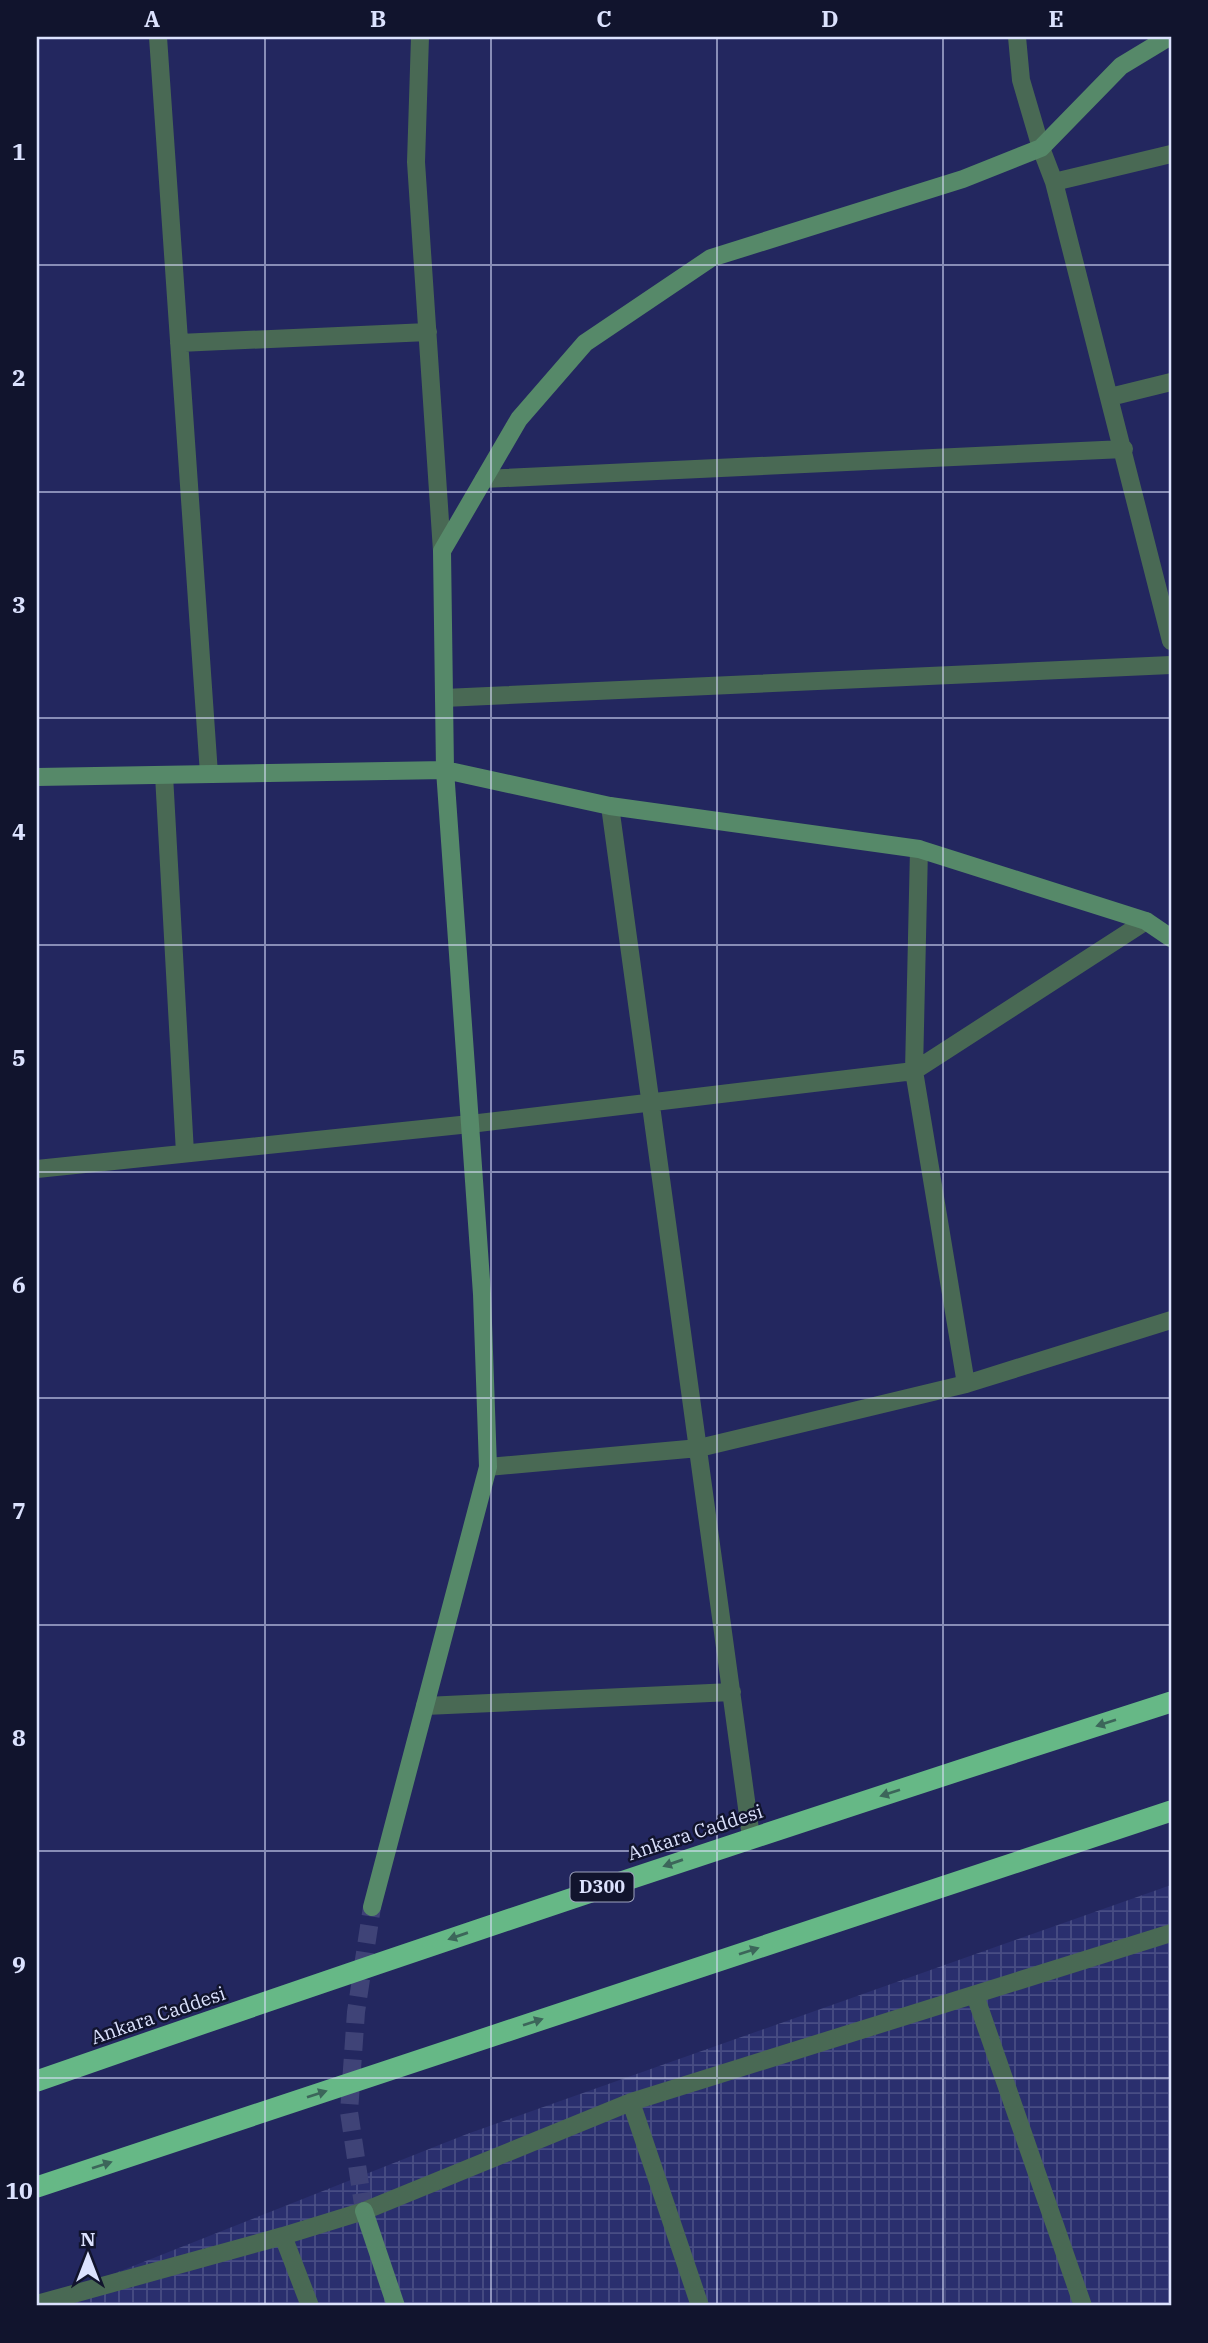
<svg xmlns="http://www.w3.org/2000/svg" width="1208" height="2343" font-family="'IBM Plex Serif',serif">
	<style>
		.industrial { fill: url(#industrial-grid) }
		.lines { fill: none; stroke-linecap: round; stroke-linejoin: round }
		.secondary-tunnel { stroke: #3f4377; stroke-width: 18; stroke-dasharray: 18 9; stroke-linecap: butt }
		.lane { stroke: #496954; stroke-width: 18 }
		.street { stroke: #496954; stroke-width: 18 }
		.secondary { stroke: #568969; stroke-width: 18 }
		.highway { stroke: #66b886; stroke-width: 21 }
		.oneway { fill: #3c665a }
		.grid { fill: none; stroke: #dce2fe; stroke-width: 2; stroke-opacity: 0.55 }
		.labels { text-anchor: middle; stroke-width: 5; stroke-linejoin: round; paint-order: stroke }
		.shield { fill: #11142d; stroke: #9fa4bf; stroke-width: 2 }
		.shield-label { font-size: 18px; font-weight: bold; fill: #dce2fe }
		.street-label { font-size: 19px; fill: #dce2fe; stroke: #11142d }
		.neatline { fill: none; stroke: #dce2fe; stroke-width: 2.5 }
		.grid-label { font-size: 23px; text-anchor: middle; font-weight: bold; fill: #dce2fe }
	</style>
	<defs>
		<pattern id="industrial-grid" width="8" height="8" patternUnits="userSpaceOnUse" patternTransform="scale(1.75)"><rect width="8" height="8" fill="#2a2f6e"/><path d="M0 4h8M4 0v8" fill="none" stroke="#484d84"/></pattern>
	</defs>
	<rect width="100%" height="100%" fill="#23275f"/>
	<path class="industrial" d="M1171,1885V2306H37V2304L467,2134Z"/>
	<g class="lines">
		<path class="secondary-tunnel" d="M364,2211L349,2112L356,2012L372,1907"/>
		<path class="lane" d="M975,1995L1083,2306
			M631,2102L700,2306
			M283,2236L310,2306
			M37,2304L283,2236L364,2211L631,2102L1171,1933"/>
		<path class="street" d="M158,37L209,774
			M420,37L416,162L442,551
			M1017,37L1021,80L1041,148L1054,182L1171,641
			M1054,182L1171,154
			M179,343L428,332
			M1110,397L1171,382
			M484,479L1124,449
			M444,698L1171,665
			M164,775L185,1153
			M610,806L751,1837
			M919,849L914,1071L966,1384
			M37,1169L470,1124L914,1071L1146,921
			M488,1467L699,1448L966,1384L1171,1320
			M425,1706L732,1692"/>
		<path class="secondary" d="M37,777L445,770L610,806L919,849L1146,921L1171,938
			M372,1907L488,1467L482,1294L445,770L442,551L519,419L585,343L711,258L963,179L1041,148L1121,66L1169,37
			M364,2211L396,2306"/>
		<path class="highway" d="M37,2081C413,1950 791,1824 1171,1702
			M37,2187L1171,1811"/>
	</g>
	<defs><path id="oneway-solid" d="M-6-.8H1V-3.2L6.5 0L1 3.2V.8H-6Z" transform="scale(1.75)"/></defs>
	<g class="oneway">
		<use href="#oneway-solid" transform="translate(1106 1723) rotate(162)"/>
		<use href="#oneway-solid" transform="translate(890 1793) rotate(162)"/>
		<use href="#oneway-solid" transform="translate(673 1863) rotate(161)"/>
		<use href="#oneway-solid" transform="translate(458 1936) rotate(161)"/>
		<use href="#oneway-solid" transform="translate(749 1951) rotate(-18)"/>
		<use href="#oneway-solid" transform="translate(533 2022) rotate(-18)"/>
		<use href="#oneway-solid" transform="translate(317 2094) rotate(-18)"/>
		<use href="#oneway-solid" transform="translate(102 2165) rotate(-18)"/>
	</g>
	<path class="grid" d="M265,37V2306M491,37V2306M717,37V2306M943,37V2306M37,265H1171M37,492H1171M37,718H1171M37,945H1171M37,1172H1171M37,1398H1171M37,1625H1171M37,1851H1171M37,2078H1171"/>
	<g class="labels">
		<rect class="shield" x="570.5" y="1872.5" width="63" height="29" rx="5"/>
		<g class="shield-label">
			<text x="602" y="1893">D300</text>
		</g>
		<g class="street-label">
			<text transform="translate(695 1832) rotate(-18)" y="7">Ankara Caddesi</text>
			<text transform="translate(158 2015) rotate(-19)" y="7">Ankara Caddesi</text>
		</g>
	</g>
	<rect width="1208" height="2343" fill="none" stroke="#11142d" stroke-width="77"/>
	<g transform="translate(88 2256)" stroke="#11142d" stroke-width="5" paint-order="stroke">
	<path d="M0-5L12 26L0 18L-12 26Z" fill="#dce2fe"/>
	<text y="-10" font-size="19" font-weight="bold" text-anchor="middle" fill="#dce2fe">N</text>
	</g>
	<rect x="38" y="38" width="1132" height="2266" class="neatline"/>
	<g class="grid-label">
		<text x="152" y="27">A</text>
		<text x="378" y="27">B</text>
		<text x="604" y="27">C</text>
		<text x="830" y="27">D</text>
		<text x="1056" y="27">E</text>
		<text x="19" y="160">1</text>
		<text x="19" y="386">2</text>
		<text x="19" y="613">3</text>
		<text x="19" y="840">4</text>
		<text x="19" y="1066">5</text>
		<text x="19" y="1293">6</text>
		<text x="19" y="1519">7</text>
		<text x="19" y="1746">8</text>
		<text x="19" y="1973">9</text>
		<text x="19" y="2199">10</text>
	</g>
</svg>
